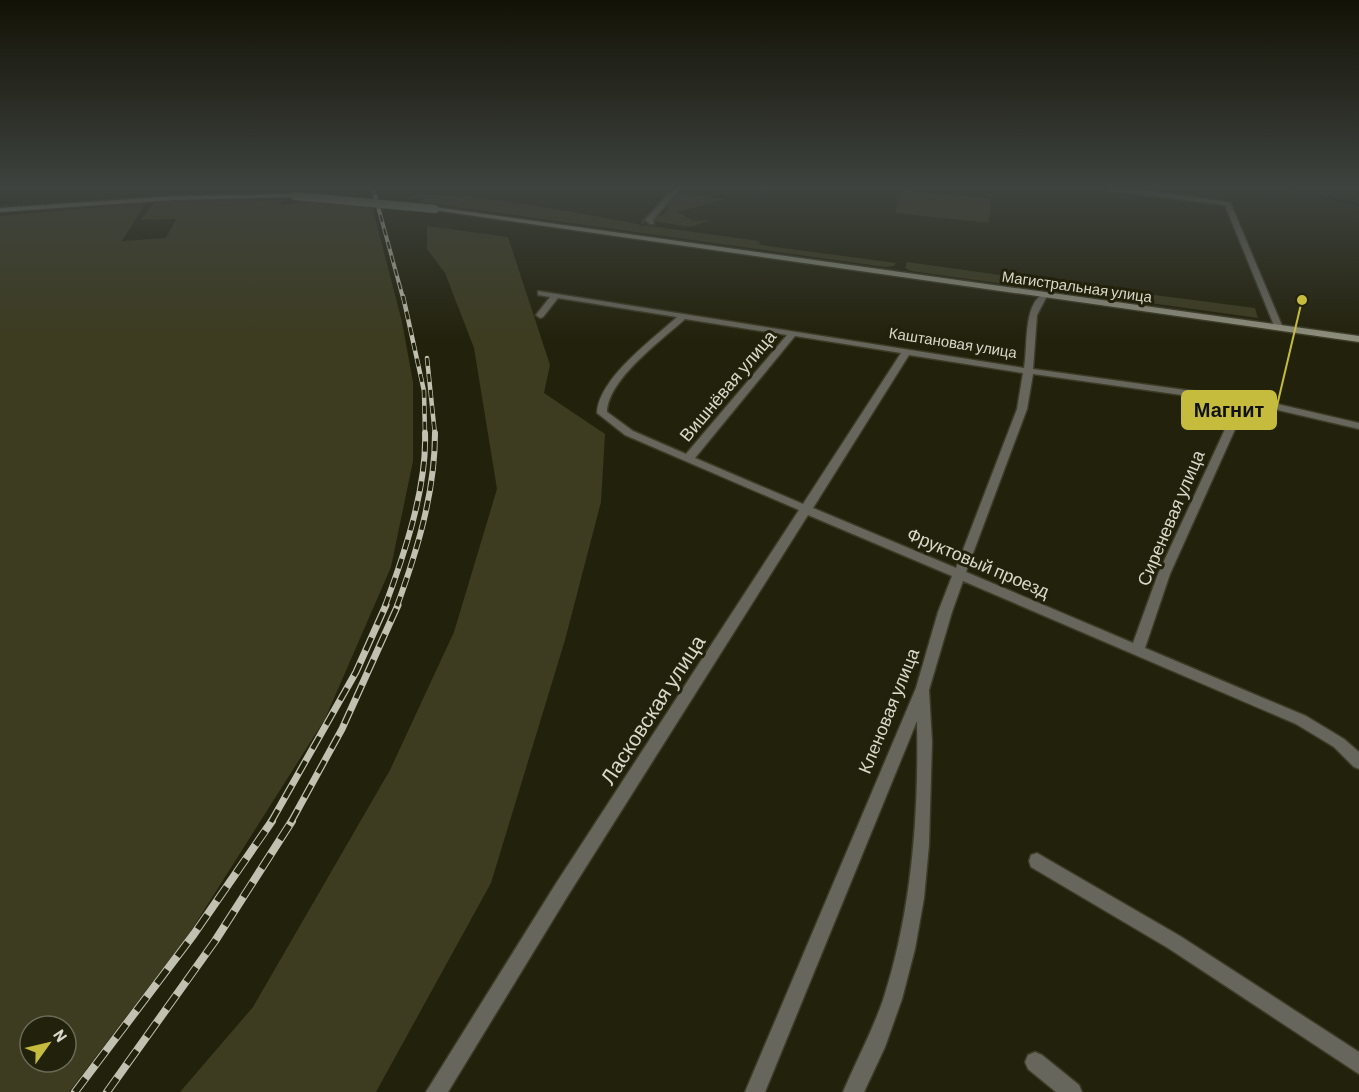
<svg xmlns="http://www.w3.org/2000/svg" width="1359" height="1092" font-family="Barlow,sans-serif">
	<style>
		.green { fill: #3d3c20; fill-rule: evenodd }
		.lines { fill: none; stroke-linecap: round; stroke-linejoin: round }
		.stream { stroke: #0a0800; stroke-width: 2 }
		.minor-casing { stroke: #3c3b26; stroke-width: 3 }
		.secondary-casing { stroke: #3c3b26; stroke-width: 3 }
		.minor { fill: #67665c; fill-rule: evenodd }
		.secondary { fill: #8f8f7e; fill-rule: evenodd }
		.rail-far4-casing { stroke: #c1c0b1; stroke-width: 4 }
		.rail-far3-casing { stroke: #c1c0b1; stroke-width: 4.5 }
		.rail-far2-casing { stroke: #c1c0b1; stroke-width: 6 }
		.rail-far1-casing { stroke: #c1c0b1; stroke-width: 7 }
		.rail-casing { stroke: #c1c0b1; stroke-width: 8 }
		.rail-far4 { stroke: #22210b; stroke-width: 2; stroke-dasharray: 7; stroke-linecap: butt }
		.rail-far3 { stroke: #22210b; stroke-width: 3; stroke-dasharray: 8; stroke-linecap: butt }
		.rail-far2 { stroke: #22210b; stroke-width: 4; stroke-dasharray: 10; stroke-linecap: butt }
		.rail-far1 { stroke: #22210b; stroke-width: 4.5; stroke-dasharray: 14; stroke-linecap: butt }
		.rail { stroke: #22210b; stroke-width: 6; stroke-dasharray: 17; stroke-linecap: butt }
		.secondary-bridge-casing { stroke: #3c3b26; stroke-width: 9; stroke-linecap: butt }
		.secondary-bridge { stroke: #8f8f7e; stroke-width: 8 }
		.labels { text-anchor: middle; stroke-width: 6; stroke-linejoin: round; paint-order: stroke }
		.far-street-label { font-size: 15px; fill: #d9d8cb; stroke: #22210b }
		.street-label { font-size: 18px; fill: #d9d8cb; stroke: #22210b }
		.near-street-label { font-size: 21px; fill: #d9d8cb; stroke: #22210b }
		.leader { fill: none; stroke: #c5bc3d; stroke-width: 2 }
		.callout-dot { fill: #c5bc3d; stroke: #22210b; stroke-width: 2 }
		.callout { fill: #c5bc3d; stroke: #c5bc3d; stroke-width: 2 }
		.callout-label { font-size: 20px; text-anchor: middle; font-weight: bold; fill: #111 }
	</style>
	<rect width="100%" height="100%" fill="#22210b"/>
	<path class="green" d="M671,188H673L643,225L759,241L760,244L755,242L760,245L896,263L894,266L885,267L420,202L425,197L403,199C431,183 598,217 638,224L645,228L641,222Z
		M901,190L991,199L989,223L895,213Z
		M678,193L725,199L677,212L694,221L712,220L690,227L653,221L656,216L663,215L669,208L665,206Z
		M275,200H284L278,206L304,201L372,206L402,322L413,382V461L391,567L325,719L189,934L69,1092H0V216L141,203L144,205L122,241L166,238L176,219L141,220L152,205L157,202ZM30,1026H66V1062H30Z
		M427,226L508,237L550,365L544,393L605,434L601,502L565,640L491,883L376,1092H180L253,1007L390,770L454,632L497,489L474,348L445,273L427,249Z
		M907,262L1065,284V288L1057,291L911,271L905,268Z
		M1077,285L1255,308L1258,318L1093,295L1080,291Z"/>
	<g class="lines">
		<path class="stream" d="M1285,188L1359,205
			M0,203L17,202"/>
		<g class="minor-casing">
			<path id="minor" d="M674,188H680L653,220L654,224H650L645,220Z
				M1104,188H1121L1230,202L1283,328L1282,330L1275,328L1225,205L1107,190Z
				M538,291L1024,368C1028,347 1023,305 1043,294L1047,296L1037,315L1033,369L1265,401L1359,423V429L1265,407L1240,403L1237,425L1170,574L1145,648L1306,716L1344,739L1359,752V769L1354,767L1334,747L1296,724L963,581L952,612L929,690L932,742L929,845L924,898L915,949L902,999L885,1047L864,1092H843C856,1061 872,1032 883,1000C912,911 919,814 917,721L765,1092H745L916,688L938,612L952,576L808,515L567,897L448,1092H426L555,885L799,510L625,435L597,413C599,378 652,340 677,317L558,298L543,317L540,318L536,315L550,297L538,295ZM685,319L787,335L686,454L633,431L607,412C608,379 662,340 685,319ZM795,336L901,353L803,504L695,458ZM909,355L1023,373L1017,409L956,568L813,508ZM1033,374L1231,402L1227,425L1158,574L1133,643L966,572L1027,409Z
				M1037,853L1180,936L1359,1052V1074L1168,948L1031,867L1029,861L1031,855Z
				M1035,1052L1042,1055L1079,1085L1082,1092H1056L1028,1069L1025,1062L1028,1055Z"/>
		</g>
		<g class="secondary-casing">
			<path id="secondary" d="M295,194L298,196L297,197L175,200L0,212V208L175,196Z
				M435,207L1359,336V342L433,210L432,209Z"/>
		</g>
		<use href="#minor" class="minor"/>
		<use href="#secondary" class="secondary"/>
		<g class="rail-far4-casing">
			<path id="rail-far4" d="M373,188L403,298"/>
		</g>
		<g class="rail-far3-casing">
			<path id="rail-far3" d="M403,296L424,391L425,435
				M427,358L435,435"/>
		</g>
		<g class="rail-far2-casing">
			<path id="rail-far2" d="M385,606C404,555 427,488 425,433
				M397,606C417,551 435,493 435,433"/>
		</g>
		<g class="rail-far1-casing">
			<path id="rail-far1" d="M271,822L356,672L386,605
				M291,822L342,729L398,605"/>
		</g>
		<g class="rail-casing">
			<path id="rail" d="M75,1092L194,934L272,821
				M107,1092L215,941L292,821"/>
		</g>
		<use href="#rail-far4" class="rail-far4"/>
		<use href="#rail-far3" class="rail-far3"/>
		<use href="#rail-far2" class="rail-far2"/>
		<use href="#rail-far1" class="rail-far1"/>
		<use href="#rail" class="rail"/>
		<g class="secondary-bridge-casing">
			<path id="secondary-bridge" d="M295,196L435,209"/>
		</g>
		<use href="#secondary-bridge" class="secondary-bridge"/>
	</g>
	<linearGradient id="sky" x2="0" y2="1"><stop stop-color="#131206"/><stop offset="0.55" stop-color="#3e433f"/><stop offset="1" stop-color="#3e433f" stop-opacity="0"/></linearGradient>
	<rect width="1359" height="341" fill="url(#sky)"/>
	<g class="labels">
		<g class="far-street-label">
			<text transform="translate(1077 287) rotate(8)" y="5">Магистральная улица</text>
			<text transform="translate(953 343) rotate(9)" y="5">Каштановая улица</text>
		</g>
		<g class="street-label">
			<text transform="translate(728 386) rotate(-50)" y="6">Вишнёвая улица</text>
			<text transform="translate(1171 518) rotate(-67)" y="6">Сиреневая улица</text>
			<text transform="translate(978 563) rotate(23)" y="6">Фруктовый проезд</text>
			<text transform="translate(889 711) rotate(-68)" y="6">Кленовая улица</text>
		</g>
		<g class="near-street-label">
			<text transform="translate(653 710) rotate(-57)" y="7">Ласковская улица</text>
		</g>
	</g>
	<path class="leader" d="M1302 300L1276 410"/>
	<circle class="callout-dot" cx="1302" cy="300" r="6"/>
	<rect class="callout" x="1182" y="391" width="94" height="38" rx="6"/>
	<g class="callout-label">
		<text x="1229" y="417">Магнит</text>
	</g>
	<g transform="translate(48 1044) rotate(56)"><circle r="28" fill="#22210b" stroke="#6b6a58" stroke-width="1.5"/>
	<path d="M0-4.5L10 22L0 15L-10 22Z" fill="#c5bc3d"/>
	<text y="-9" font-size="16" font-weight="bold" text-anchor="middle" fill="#d9d8cb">N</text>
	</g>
</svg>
